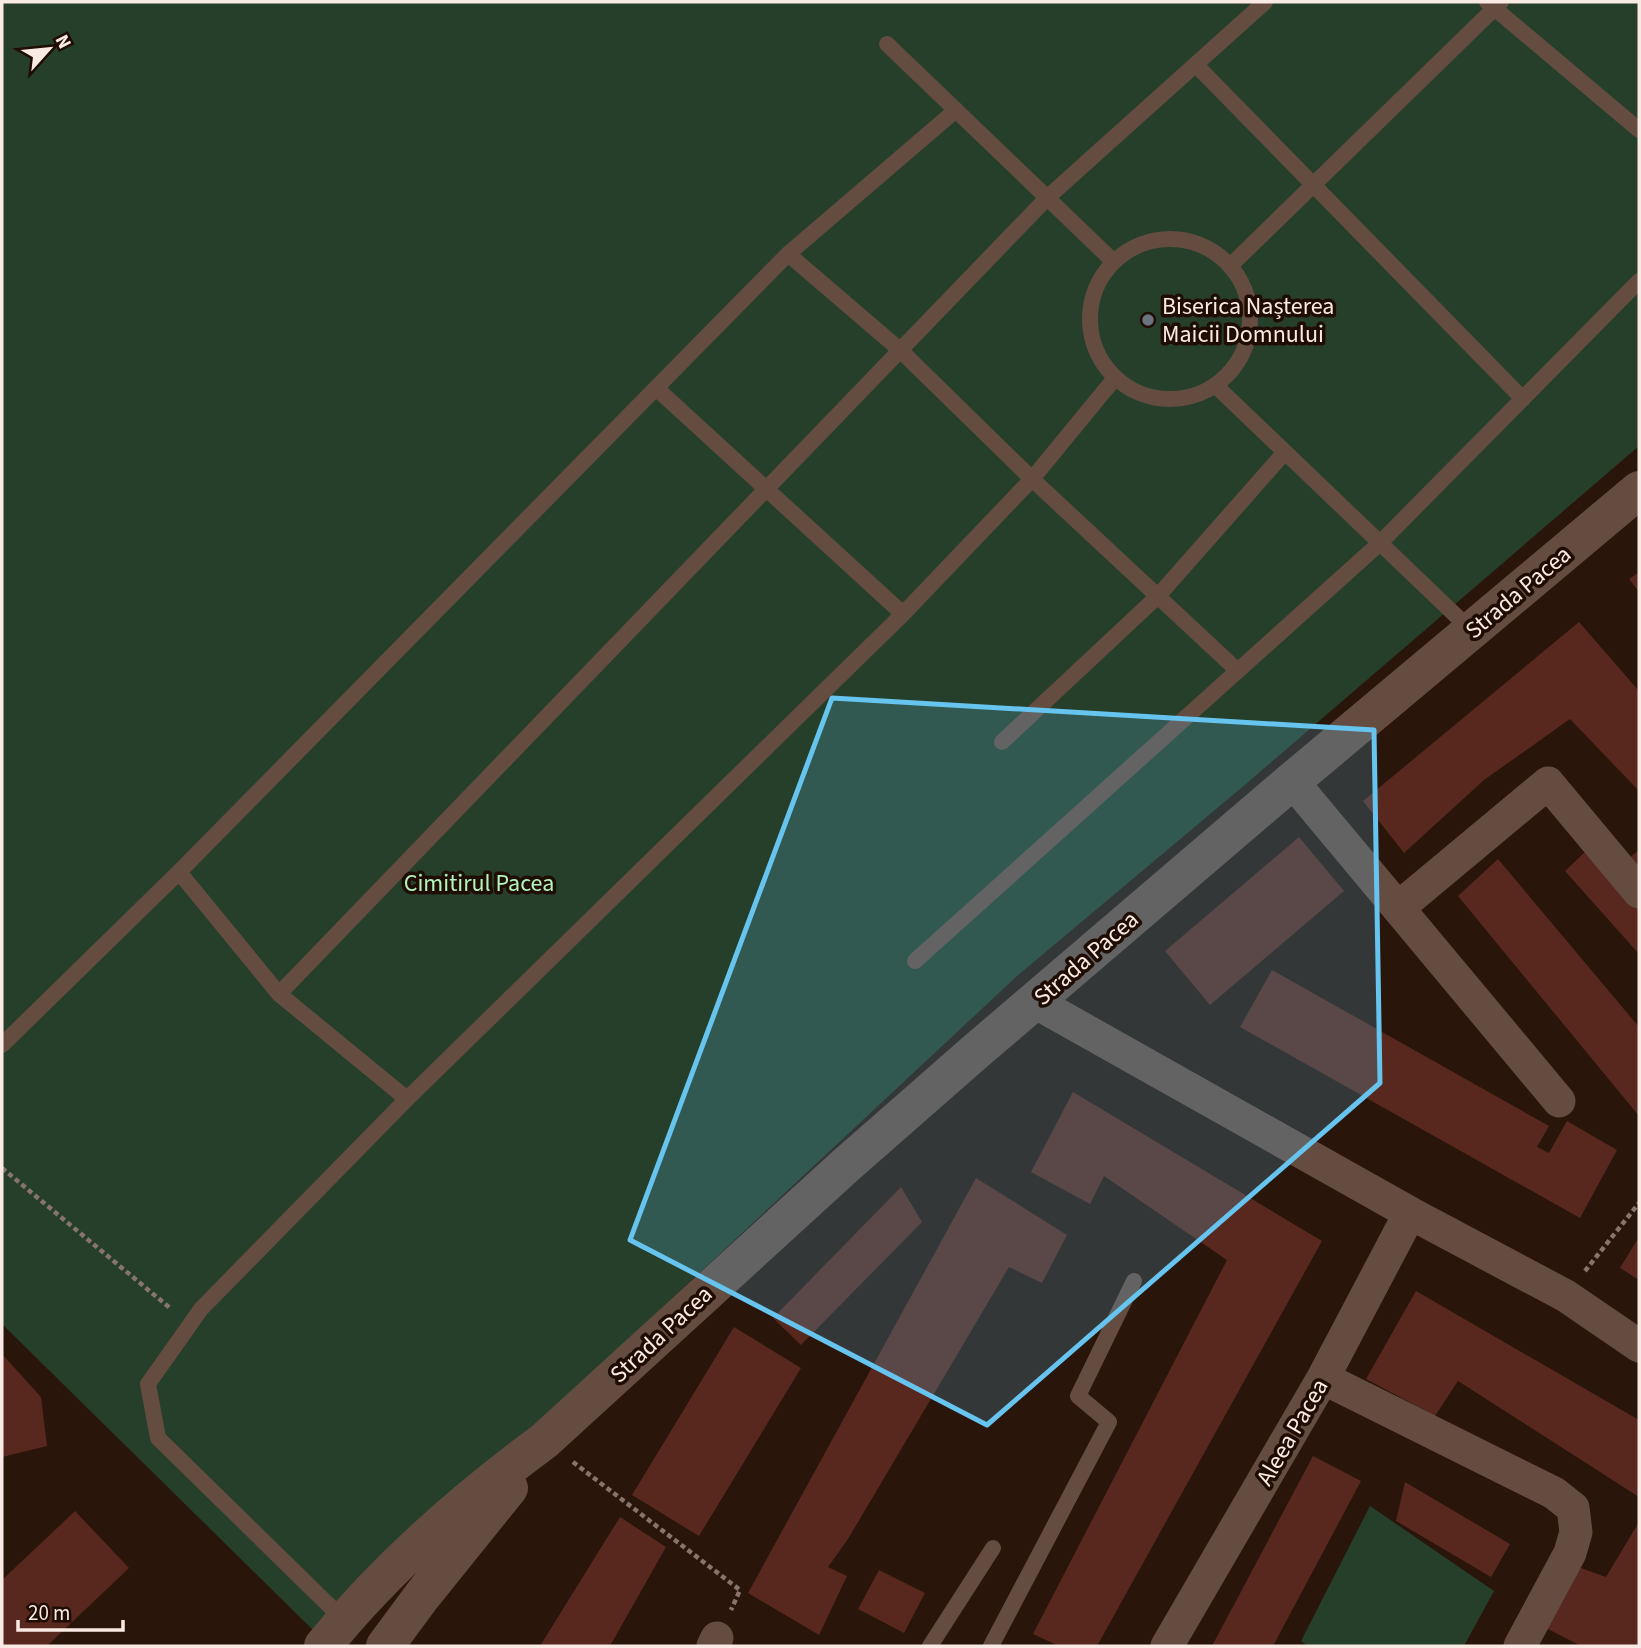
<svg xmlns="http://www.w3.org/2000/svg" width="1641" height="1648" font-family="'Source Sans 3',sans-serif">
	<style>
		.green { fill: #263f2a }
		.building { fill: #58281f }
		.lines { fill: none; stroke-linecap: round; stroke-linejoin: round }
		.path { stroke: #87756c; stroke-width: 4.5; stroke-dasharray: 5 3.5; stroke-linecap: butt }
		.lane { stroke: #644c40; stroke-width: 16 }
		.street { stroke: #644c40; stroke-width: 33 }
		.secondary { stroke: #644c40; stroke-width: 38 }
		.marked { fill: #66c4ef; fill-opacity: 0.2; stroke: #66c4ef; stroke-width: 5; stroke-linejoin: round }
		.worship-dot { fill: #6b7280; stroke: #1f0c03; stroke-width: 2.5 }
		.labels { text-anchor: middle; stroke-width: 7; stroke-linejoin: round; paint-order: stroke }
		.poi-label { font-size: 24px; fill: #f9eae3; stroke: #1f0c03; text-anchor: start }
		.street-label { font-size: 24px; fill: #f9eae3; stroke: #1f0c03 }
		.park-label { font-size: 24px; fill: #b2f5bc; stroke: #1f0c03 }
	</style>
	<rect width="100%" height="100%" fill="#29150a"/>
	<path class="green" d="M2,2H1639V446L1247,783L1017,976L315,1632L2,1324Z
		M1370,1506L1494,1591L1464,1646H1307L1301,1641Z"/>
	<path class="building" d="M1639,572V592L1629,579Z
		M1579,622L1639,691V791L1570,719L1484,780L1404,853L1363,801Z
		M1299,837L1344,891L1210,1005L1165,951Z
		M1587,850L1639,905V954L1565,871Z
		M1639,850V871L1628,859Z
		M1498,859L1639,1027V1116L1458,896Z
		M1272,970L1549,1126L1537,1147L1549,1153L1567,1121L1617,1150L1580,1218L1240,1027Z
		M1073,1092L1322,1241L1097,1646H1059L1033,1634L1227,1260L1104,1176L1090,1204L1031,1172Z
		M976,1178L1067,1235L1042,1283L1009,1267L848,1539L828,1567L847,1576L819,1635L748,1593Z
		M901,1187L922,1222L801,1345L773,1318Z
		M1639,1237V1280L1620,1268Z
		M1416,1291L1639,1420V1497L1458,1381L1435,1416L1366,1379Z
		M734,1327L801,1368L699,1536L632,1495Z
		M2,1354L41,1397L47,1446L2,1457Z
		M1313,1456L1361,1481L1273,1646H1212Z
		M1405,1482L1510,1544L1491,1577L1396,1521Z
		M75,1511L129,1568L47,1646H2V1580Z
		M620,1517L666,1547L610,1646H540Z
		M1639,1522V1646H1581L1546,1628L1578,1567L1606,1577Z
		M879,1570L925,1593L904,1633L858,1609Z"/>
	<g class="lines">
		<path class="path" d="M2,1168L170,1308
			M1585,1271L1639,1203
			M573,1462L740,1590L731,1610"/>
		<path class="lane" d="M1487,2L1639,130
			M887,44L1113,261
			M1196,65L1523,399
			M1090 319a80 80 0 1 1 160 0a80 80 0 1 1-160 0Z
			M788,254L900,350L1032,479L1238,671
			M1231,265L1501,2
			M1216,386L1472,631
			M656,388L903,614
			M1002,742L1158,596L1285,452
			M179,872L279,994L407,1099
			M915,961L1380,543L1639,281
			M279,994L1048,197L1265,2
			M2,1045L179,872L788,254L956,110
			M344,1620L158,1438L148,1384L201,1309L407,1099L903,614L1032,479L1115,378
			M930,1646L993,1548
			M991,1646L1109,1422L1078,1396L1134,1281"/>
		<path class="street" d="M1292,781L1559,1101
			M1398,908L1548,783L1639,892
			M1035,1002L1410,1213L1323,1378L1167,1646
			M1410,1213L1566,1296L1639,1346
			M1323,1378L1554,1493L1573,1508L1576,1532L1570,1553L1520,1646
			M713,1646L717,1638"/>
		<path class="secondary" d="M323,1646C386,1568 464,1500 544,1441L845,1166L975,1052L1292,781L1639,490
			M385,1646L422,1596L509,1488"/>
	</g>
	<path class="marked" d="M832,698L1374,730L1380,1083L987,1425L630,1240Z"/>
	<circle class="worship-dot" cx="1148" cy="320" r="7"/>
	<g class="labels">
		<g class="poi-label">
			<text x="1162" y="314">Biserica Nașterea<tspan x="1162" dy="28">Maicii Domnului</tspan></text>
		</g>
		<g class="street-label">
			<text transform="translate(1518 592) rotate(-40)" y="8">Strada Pacea</text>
			<text transform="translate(1086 958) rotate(-41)" y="8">Strada Pacea</text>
			<text transform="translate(661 1334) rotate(-43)" y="8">Strada Pacea</text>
			<text transform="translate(1292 1432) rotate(-60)" y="8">Aleea Pacea</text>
		</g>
		<g class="park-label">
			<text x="479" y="891">Cimitirul Pacea</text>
		</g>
	</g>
	<rect width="1641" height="1648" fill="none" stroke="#f9eae3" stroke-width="7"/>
	<g transform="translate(49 49) rotate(63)" stroke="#1f0c03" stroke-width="5" paint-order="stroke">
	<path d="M0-5L12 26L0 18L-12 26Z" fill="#f9eae3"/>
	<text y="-10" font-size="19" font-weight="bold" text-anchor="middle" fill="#f9eae3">N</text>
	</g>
	<path d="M18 1620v10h105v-10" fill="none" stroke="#f9eae3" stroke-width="3.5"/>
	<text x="28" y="1620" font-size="21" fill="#f9eae3" stroke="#1f0c03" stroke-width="5" paint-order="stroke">20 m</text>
</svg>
